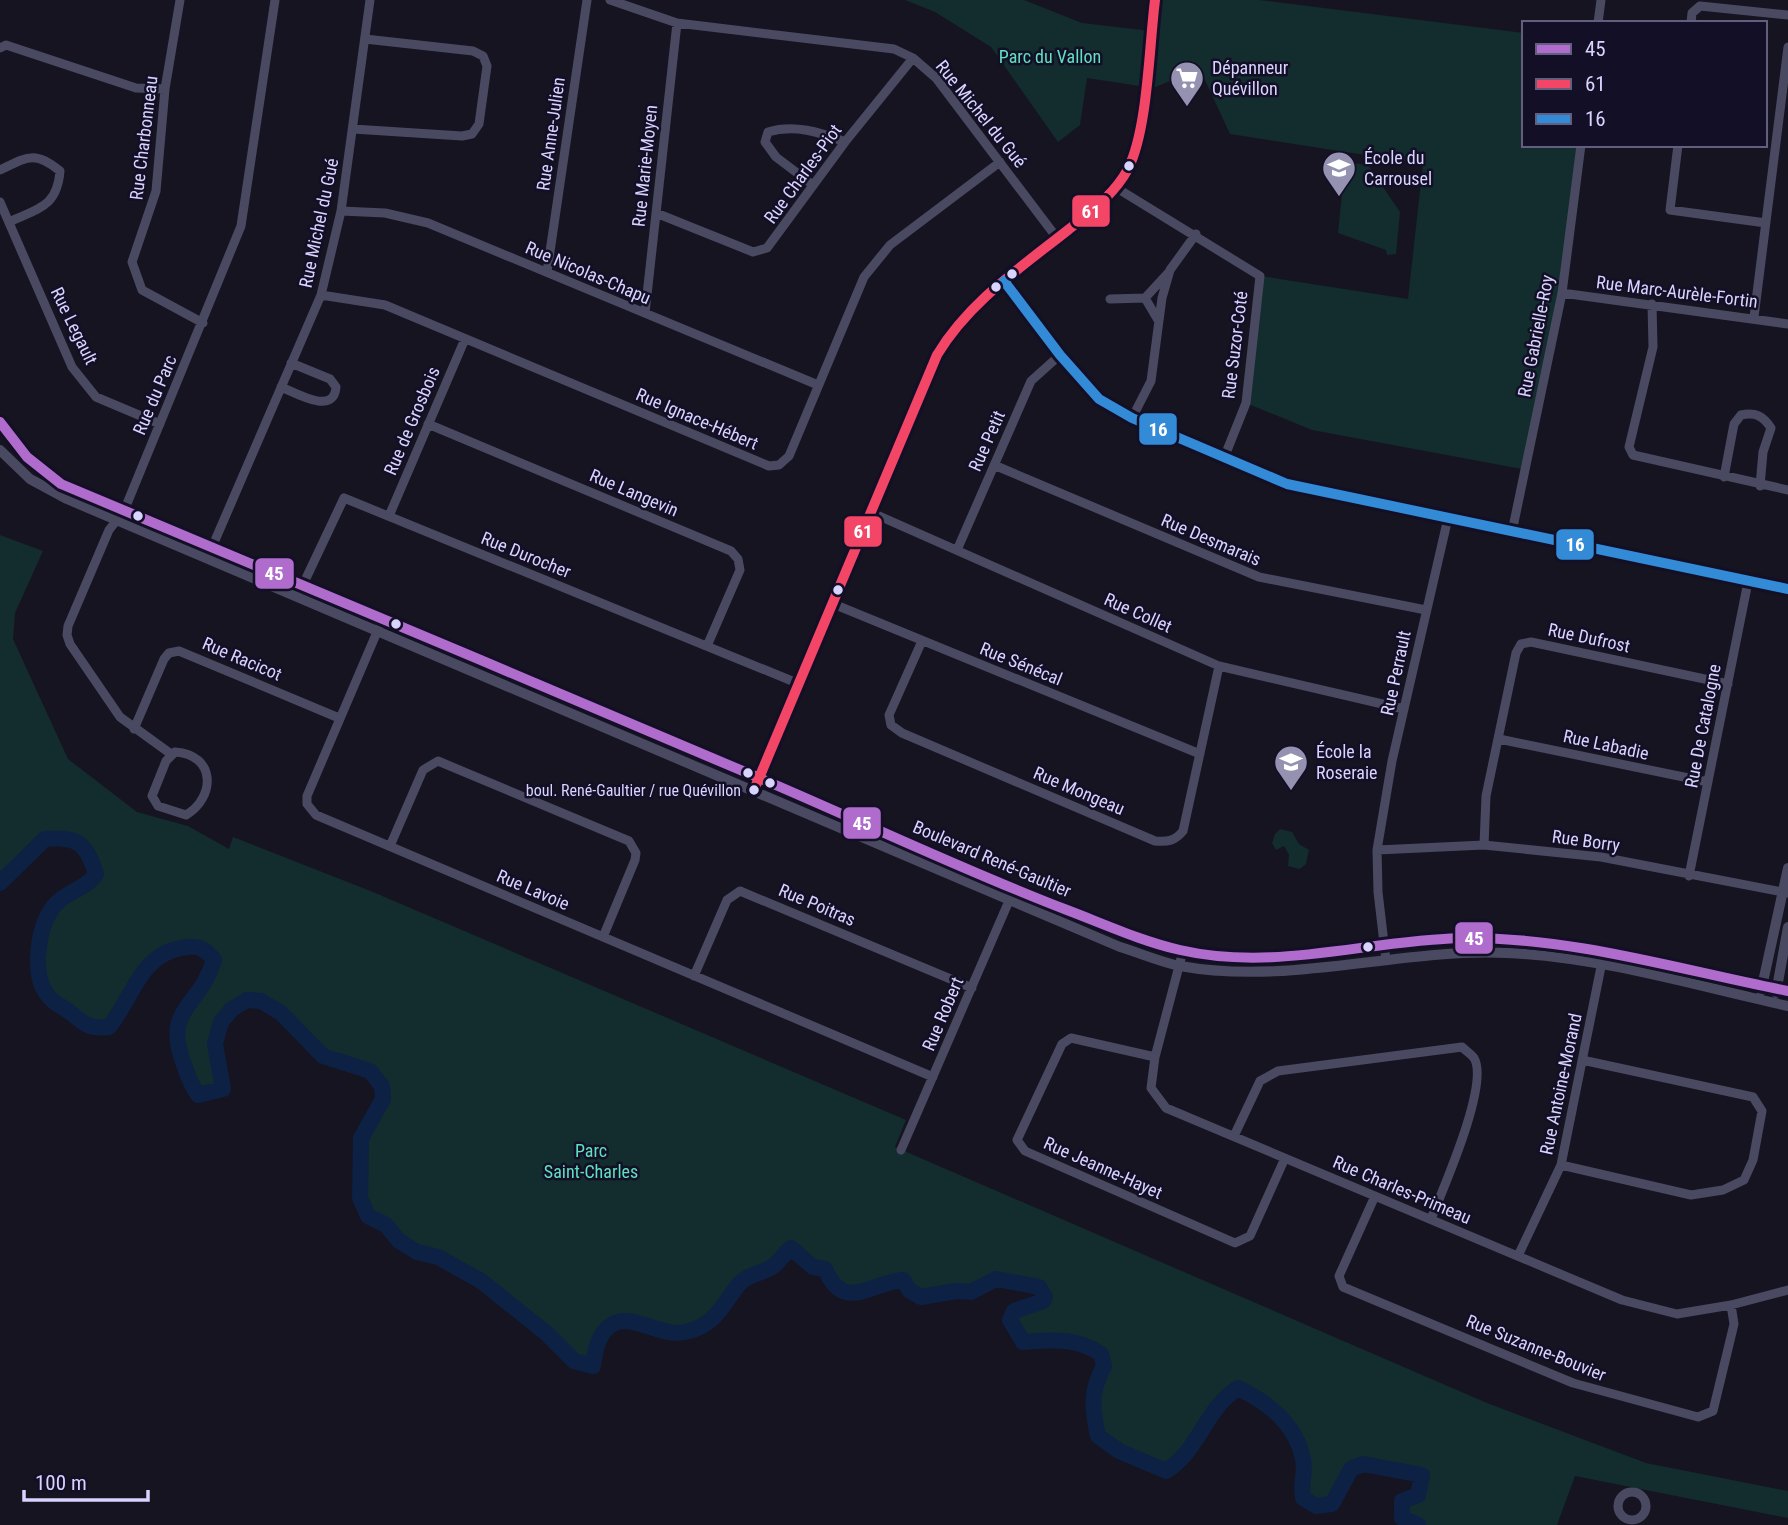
<svg xmlns="http://www.w3.org/2000/svg" width="1788" height="1525" font-family="'Roboto Condensed',sans-serif">
	<style>
		.green { fill: #132c2d }
		.lines { fill: none; stroke-linecap: round; stroke-linejoin: round }
		.river { stroke: #0d2144; stroke-width: 16 }
		.minor { stroke: #4a4962; stroke-width: 9 }
		.tertiary { stroke: #4a4962; stroke-width: 10 }
		.bus-1-casing { stroke: #130f26; stroke-width: 16 }
		.bus-2-casing { stroke: #130f26; stroke-width: 16 }
		.bus-3-casing { stroke: #130f26; stroke-width: 16 }
		.bus-1 { stroke: #b06ccc; stroke-width: 10 }
		.bus-2 { stroke: #f34667; stroke-width: 10 }
		.bus-3 { stroke: #338bd7; stroke-width: 10 }
		.bus-dot { fill: #d9d4ff; stroke: #130f26; stroke-width: 2.5 }
		.labels { text-anchor: middle; stroke-width: 5; stroke-linejoin: round; paint-order: stroke }
		.bus-label { font-size: 16px; fill: #d9d4ff; stroke: #130f26; text-anchor: end }
		.park-label { font-size: 18px; fill: #5fe0c0; stroke: #130f26 }
		.poi-label { font-size: 18px; fill: #d9d4ff; stroke: #130f26; text-anchor: start }
		.street-label { font-size: 18px; fill: #d9d4ff; stroke: #130f26 }
		.line-badge { stroke: #130f26; stroke-width: 2.5 }
		.badge-label { font-size: 19px; text-anchor: middle; font-weight: bold; fill: #fff }
	</style>
	<rect width="100%" height="100%" fill="#161421"/>
	<path class="green" d="M905,0H1024L1082,23L1151,31L1155,0H1259L1524,33V145H1581L1562,293L1527,470L1312,430L1246,403L1260,276L1408,299L1423,164L1230,134L1204,78L1173,89L1170,81L1153,88L1087,78L1080,125L1058,142L991,47L935,12Z
		M1334,161L1368,165L1400,212L1396,254L1387,255L1386,250L1338,233L1343,184L1340,183V174H1333Z
		M0,535L43,551L15,613L13,639L68,759L137,812L188,826L229,849L233,837L373,892L906,1120L895,1147L1487,1403L1646,1463L1788,1491V1518L1575,1476L1557,1525H1418L1402,1518V1501L1418,1495L1422,1475L1363,1464L1351,1469L1332,1504L1316,1506L1303,1498C1300,1484 1306,1472 1303,1459C1297,1424 1268,1403 1238,1388C1205,1409 1199,1451 1166,1471L1119,1451L1098,1436C1092,1409 1090,1391 1104,1366L1101,1353C1076,1337 1051,1340 1023,1342L1010,1320L1014,1311L1043,1301L1045,1297L1039,1287L996,1279L971,1292L956,1291L921,1297L910,1291L903,1280C869,1283 844,1313 825,1269L813,1267L791,1248L776,1265L756,1272L740,1283L730,1301L710,1321L686,1332L662,1333L627,1320L612,1324L600,1337L593,1366L574,1361L546,1333L481,1281L438,1257L417,1252L399,1241L386,1225L368,1216L360,1198L361,1138L383,1099L382,1086L370,1071L323,1056L281,1013L261,1001L247,1000L232,1009L221,1022L215,1044L223,1089L198,1095C191,1085 188,1077 184,1065C162,1007 201,1008 214,960C204,947 197,945 181,948C140,955 132,999 109,1027C90,1029 85,1025 71,1013C62,1006 53,1004 46,994C32,974 38,929 50,910C62,892 86,890 96,874C90,853 71,823 44,840C33,847 11,873 0,883Z
		M1280,829L1292,832L1299,844L1309,850L1306,864L1300,869L1288,866L1289,855L1284,846L1276,850L1272,843L1275,834Z"/>
	<g class="lines">
		<path class="river" d="M0,883L45,839C78,836 86,843 96,874C86,890 62,892 51,910C38,929 32,974 46,993C53,1004 62,1006 71,1013C85,1025 90,1029 109,1027C132,999 140,955 181,948C197,945 204,947 214,960C200,1008 162,1007 184,1065C188,1077 191,1085 198,1095L223,1089L215,1044L221,1022L232,1009L247,1000L261,1001L281,1013L323,1056L370,1071L382,1086L383,1099L361,1138L360,1198L368,1216L386,1225L399,1241L417,1252L438,1257L481,1281L546,1333L574,1361L593,1366C595,1351 598,1332 613,1324C633,1313 659,1337 685,1332C716,1326 723,1304 739,1284C749,1273 767,1273 776,1264C782,1258 785,1253 791,1248L813,1267L825,1269C844,1313 870,1283 903,1280L910,1291L921,1297L956,1291L971,1292L996,1279L1039,1287L1045,1297L1043,1301L1014,1311L1010,1320L1023,1342C1052,1340 1076,1337 1101,1354L1104,1366C1090,1391 1092,1409 1098,1436L1119,1451L1166,1471C1199,1451 1205,1409 1238,1388C1269,1403 1296,1424 1303,1459C1306,1472 1300,1484 1303,1498L1316,1506L1332,1504L1351,1469L1363,1464L1422,1475L1418,1495L1402,1501V1518L1418,1525"/>
		<path class="minor" d="M180,0L165,89L156,191L132,262L142,290L203,323
			M610,0L677,23L894,49L913,58L936,78L1057,238
			M1598,23L1601,0
			M1691,23L1692,13L1700,6L1788,15
			M0,48L6,45L136,88L165,89
			M353,129L462,136L472,134L479,124L487,66L483,56L473,51L365,39
			M1678,145L1670,210L1766,223
			M0,170C27,157 35,150 60,171C57,207 39,208 9,222
			M813,185L776,157L765,142L768,132C794,124 820,132 845,142
			M1115,187L1260,276L1246,403L1224,458
			M0,202L72,367L96,397L160,424
			M341,211L385,213L428,223L818,385
			M656,213L753,252L767,248L845,142L913,58
			M547,272L587,0
			M1004,281L1060,355L1099,399L1132,418L1287,484L1788,589
			M1562,293L1788,324
			M321,295L385,305L769,466L779,465L789,456L864,277L890,245L1000,162
			M1110,299L1145,298
			M1652,304L1653,347L1629,447L1633,455L1788,490
			M645,313L677,23
			M1754,317L1788,47
			M1158,320L1145,298L1169,272
			M281,387C296,393 334,416 336,387L330,379L291,363
			M1132,418L1151,381L1162,298L1170,270L1196,234
			M428,424L731,551L738,559L740,570L707,646
			M994,465L1259,577L1426,610
			M1724,477L1734,424L1741,415C1756,412 1763,416 1771,428L1763,452L1760,486
			M870,512L1219,666L1404,709
			M389,516L465,339
			M1512,532L1562,293L1581,145
			M957,550L1031,381L1060,355
			M210,552L321,295L341,211L370,0
			M300,591L344,498L797,683
			M831,603L1200,754
			M380,625L307,796V804L316,815L933,1077
			M922,641L889,715L891,725L902,733L1155,841C1168,842 1175,841 1183,831L1219,666
			M134,729L164,659L169,653L179,651L339,718
			M1499,739L1708,782
			M175,752C217,755 215,798 186,815L158,806L152,796L166,761Z
			M171,754L120,717L70,644L67,635L68,626L109,530L124,511L241,226L275,0
			M754,790L937,355C969,302 1020,268 1068,230C1090,212 1114,195 1128,169C1148,129 1149,47 1155,0
			M1484,845L1486,796L1516,653L1521,644L1531,642L1728,684
			M390,846L423,770L438,761L629,841L636,853L635,860L603,937
			M1377,850L1484,845L1601,857L1788,893
			M1689,876L1748,582
			M1183,951L1155,1057L1151,1088L1166,1108L1622,1300L1677,1314L1731,1305L1788,1290
			M1386,960L1378,892L1377,850L1392,761L1448,518
			M694,976L727,900L740,891L972,988
			M1155,1057L1071,1038L1062,1044L1017,1140L1025,1151L1235,1243L1250,1236L1285,1158
			M1234,1136L1260,1081L1278,1071L1462,1047C1465,1050 1471,1054 1474,1058C1490,1084 1442,1191 1431,1219
			M901,1150L1012,894
			M1561,1165L1691,1195L1723,1190L1744,1180L1753,1160L1762,1111L1753,1097L1582,1060
			M1375,1196L1339,1276L1343,1287L1573,1383L1698,1417L1713,1411L1734,1324L1731,1305
			M1518,1256L1561,1165L1604,952
			M1618 1506a14 14 0 1 1 28 0a14 14 0 1 1-28 0Z"/>
		<path class="tertiary" d="M0,422L27,457L61,484C296,583 530,680 764,780C865,823 965,871 1067,910C1104,924 1141,941 1180,950C1276,972 1367,940 1463,938C1573,937 1680,970 1788,991
			M0,450L30,479L67,499L1120,947C1140,953 1160,962 1180,966C1290,986 1398,948 1507,953C1602,957 1696,986 1788,1006
			M1761,991L1788,868
			M1776,993L1788,927"/>
		<g class="bus-1-casing">
			<path id="bus-1" d="M0,422L27,457L61,484C296,583 530,680 764,780C865,823 965,871 1067,910C1104,924 1141,941 1180,950C1276,972 1367,940 1463,938C1573,937 1680,970 1788,991"/>
		</g>
		<g class="bus-2-casing">
			<path id="bus-2" d="M754,790L937,355C969,302 1020,268 1068,230C1090,212 1114,195 1128,169C1148,129 1149,47 1155,0"/>
		</g>
		<g class="bus-3-casing">
			<path id="bus-3" d="M1004,281L1060,355L1099,399L1132,418L1287,484L1788,589"/>
		</g>
		<use href="#bus-1" class="bus-1"/>
		<use href="#bus-2" class="bus-2"/>
		<use href="#bus-3" class="bus-3"/>
	</g>
	<defs>
		<g id="supermarket-pin" transform="scale(1.75)"><path d="M0 17L-7.5 6A9.5 9.5 0 1 1 7.5 6Z" fill="#9591b1" stroke="#130f26"/><path d="M-6-5.5h2.5l.6 2H6L4.5 2H-2.5L-4.4-4H-6ZM-1.5 3.2a1.3 1.3 0 1 0 .1 0ZM3 3.2a1.3 1.3 0 1 0 .1 0Z" fill="#fff"/></g>
		<g id="school-pin" transform="scale(1.75)"><path d="M0 17L-7.5 6A9.5 9.5 0 1 1 7.5 6Z" fill="#9591b1" stroke="#130f26"/><path d="M0-5L7-2L0 1L-7-2ZM-4 1L0 2.5L4 1V4Q0 6-4 4Z" fill="#fff"/></g>
	</defs>
	<g fill-rule="evenodd">
		<use href="#supermarket-pin" x="1187" y="78"/>
		<use href="#school-pin" x="1339" y="168"/>
		<use href="#school-pin" x="1291" y="762"/>
	</g>
	<g class="bus-dot">
		<circle cx="1129" cy="166" r="6"/>
		<circle cx="1012" cy="274" r="6"/>
		<circle cx="996" cy="287" r="6"/>
		<circle cx="138" cy="516" r="6"/>
		<circle cx="838" cy="590" r="6"/>
		<circle cx="396" cy="624" r="6"/>
		<circle cx="748" cy="773" r="6"/>
		<circle cx="770" cy="783" r="6"/>
		<circle cx="754" cy="790" r="6"/>
		<circle cx="1368" cy="947" r="6"/>
	</g>
	<g class="labels">
		<g class="bus-label">
			<text x="741" y="796">boul. René-Gaultier / rue Quévillon</text>
		</g>
		<g class="park-label">
			<text x="1050" y="63">Parc du Vallon</text>
			<text x="591" y="1157">Parc<tspan x="591" dy="21">Saint-Charles</tspan></text>
		</g>
		<g class="poi-label">
			<text x="1212" y="74">Dépanneur<tspan x="1212" dy="21">Quévillon</tspan></text>
			<text x="1364" y="164">École du<tspan x="1364" dy="21">Carrousel</tspan></text>
			<text x="1316" y="758">École la<tspan x="1316" dy="21">Roseraie</tspan></text>
		</g>
		<g class="street-label">
			<text transform="translate(981 114) rotate(51)" y="6">Rue Michel du Gué</text>
			<text transform="translate(551 134) rotate(-82)" y="6">Rue Anne-Julien</text>
			<text transform="translate(144 138) rotate(-83)" y="6">Rue Charbonneau</text>
			<text transform="translate(645 166) rotate(-84)" y="6">Rue Marie-Moyen</text>
			<text transform="translate(803 174) rotate(-54)" y="6">Rue Charles-Piot</text>
			<text transform="translate(319 223) rotate(-78)" y="6">Rue Michel du Gué</text>
			<text transform="translate(588 273) rotate(23)" y="6">Rue Nicolas-Chapu</text>
			<text transform="translate(1677 292) rotate(7)" y="6">Rue Marc-Aurèle-Fortin</text>
			<text transform="translate(74 326) rotate(64)" y="6">Rue Legault</text>
			<text transform="translate(1536 336) rotate(-79)" y="6">Rue Gabrielle-Roy</text>
			<text transform="translate(1235 345) rotate(-83)" y="6">Rue Suzor-Coté</text>
			<text transform="translate(155 395) rotate(-67)" y="6">Rue du Parc</text>
			<text transform="translate(697 419) rotate(23)" y="6">Rue Ignace-Hébert</text>
			<text transform="translate(412 421) rotate(-67)" y="6">Rue de Grosbois</text>
			<text transform="translate(987 441) rotate(-66)" y="6">Rue Petit</text>
			<text transform="translate(634 493) rotate(23)" y="6">Rue Langevin</text>
			<text transform="translate(1211 540) rotate(23)" y="6">Rue Desmarais</text>
			<text transform="translate(526 555) rotate(22)" y="6">Rue Durocher</text>
			<text transform="translate(1138 613) rotate(24)" y="6">Rue Collet</text>
			<text transform="translate(1589 638) rotate(12)" y="6">Rue Dufrost</text>
			<text transform="translate(242 659) rotate(23)" y="6">Rue Racicot</text>
			<text transform="translate(1021 664) rotate(22)" y="6">Rue Sénécal</text>
			<text transform="translate(1396 673) rotate(-78)" y="6">Rue Perrault</text>
			<text transform="translate(1703 726) rotate(-79)" y="6">Rue De Catalogne</text>
			<text transform="translate(1606 745) rotate(12)" y="6">Rue Labadie</text>
			<text transform="translate(1079 791) rotate(23)" y="6">Rue Mongeau</text>
			<text transform="translate(1586 841) rotate(8)" y="6">Rue Borry</text>
			<text transform="translate(992 859) rotate(23)" y="6">Boulevard René-Gaultier</text>
			<text transform="translate(533 890) rotate(23)" y="6">Rue Lavoie</text>
			<text transform="translate(817 905) rotate(23)" y="6">Rue Poitras</text>
			<text transform="translate(943 1014) rotate(-67)" y="6">Rue Robert</text>
			<text transform="translate(1561 1084) rotate(-78)" y="6">Rue Antoine-Morand</text>
			<text transform="translate(1103 1168) rotate(24)" y="6">Rue Jeanne-Hayet</text>
			<text transform="translate(1402 1190) rotate(23)" y="6">Rue Charles-Primeau</text>
			<text transform="translate(1536 1348) rotate(22)" y="6">Rue Suzanne-Bouvier</text>
		</g>
	</g>
	<g class="line-badge">
		<rect x="1071" y="194" width="40" height="34" rx="7" fill="#f34667"/>
		<rect x="1138" y="412" width="40" height="34" rx="7" fill="#338bd7"/>
		<rect x="843" y="515" width="40" height="33" rx="7" fill="#f34667"/>
		<rect x="1555" y="528" width="40" height="33" rx="7" fill="#338bd7"/>
		<rect x="254" y="557" width="41" height="33" rx="7" fill="#b06ccc"/>
		<rect x="842" y="806" width="40" height="34" rx="7" fill="#b06ccc"/>
		<rect x="1454" y="921" width="40" height="34" rx="7" fill="#b06ccc"/>
	</g>
	<g class="badge-label">
		<text x="1091" y="218">61</text>
		<text x="1158" y="436">16</text>
		<text x="863" y="538">61</text>
		<text x="1575" y="551">16</text>
		<text x="274" y="580">45</text>
		<text x="862" y="830">45</text>
		<text x="1474" y="945">45</text>
	</g>
	<rect x="1522" y="21" width="245" height="126" fill="#130f26" stroke="#625e7d" stroke-width="2"/>
	<rect x="1536" y="44" width="35" height="10" fill="#b06ccc" stroke="#625e7d" stroke-width="2"/>
	<text x="1585" y="56" font-size="21" fill="#d9d4ff">45</text>
	<rect x="1536" y="79" width="35" height="10" fill="#f34667" stroke="#625e7d" stroke-width="2"/>
	<text x="1585" y="91" font-size="21" fill="#d9d4ff">61</text>
	<rect x="1536" y="114" width="35" height="10" fill="#338bd7" stroke="#625e7d" stroke-width="2"/>
	<text x="1585" y="126" font-size="21" fill="#d9d4ff">16</text>
	<path d="M24 1490v10h124v-10" fill="none" stroke="#d9d4ff" stroke-width="3.5"/>
	<text x="35" y="1490" font-size="21" fill="#d9d4ff" stroke="#130f26" stroke-width="5" paint-order="stroke">100 m</text>
</svg>
